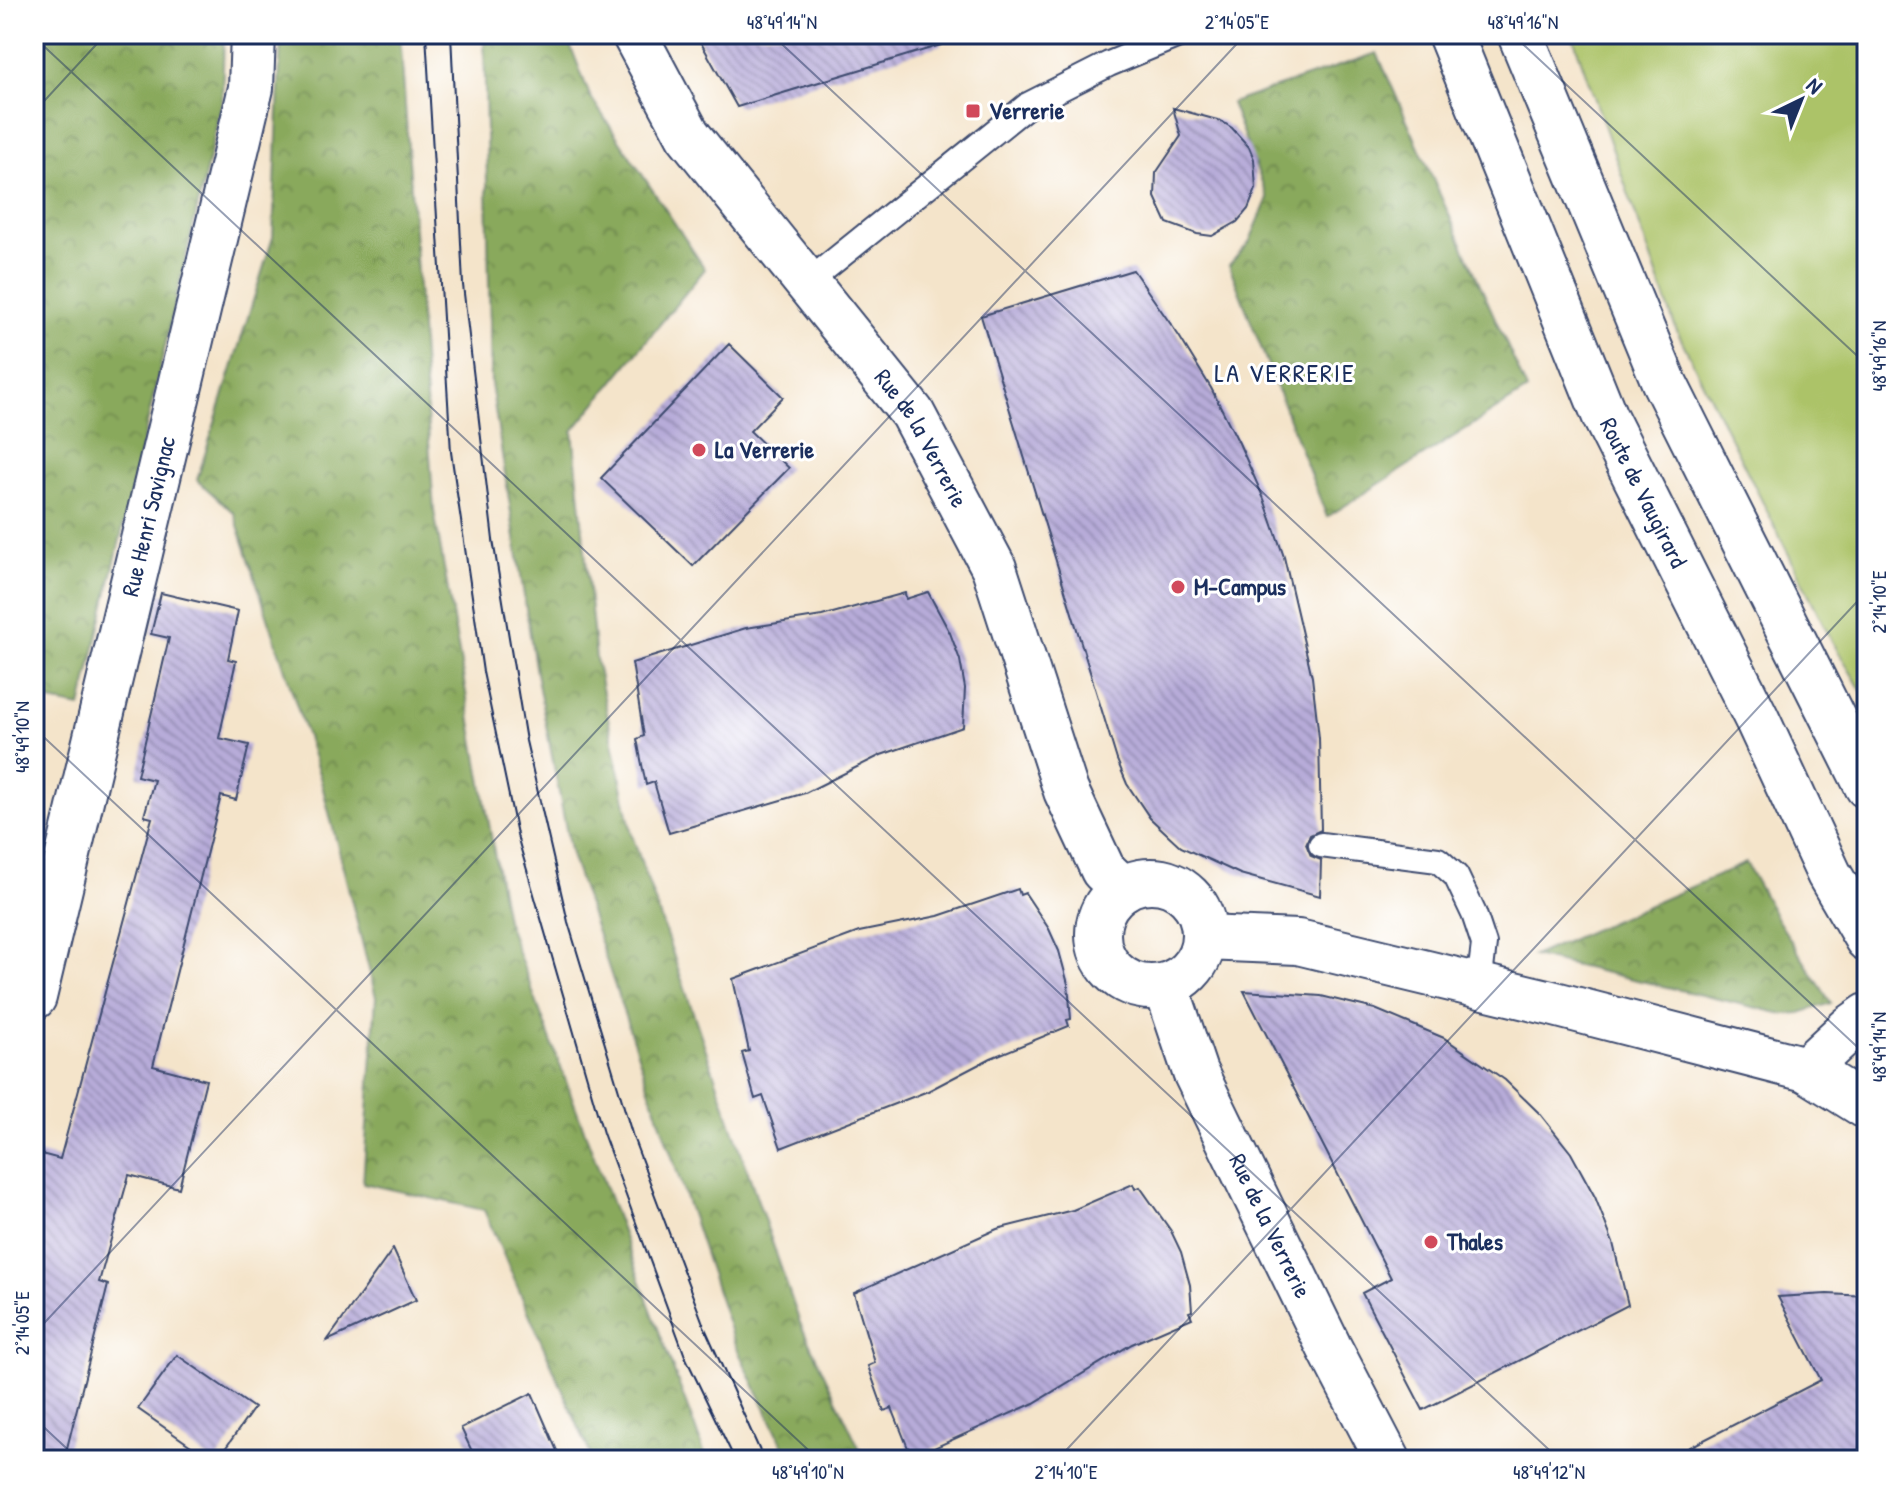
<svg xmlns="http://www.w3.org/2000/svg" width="1901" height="1494" font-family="'Patrick Hand',sans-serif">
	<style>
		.forest { fill: url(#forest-crowns); stroke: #526c5d; stroke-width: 2 }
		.green { fill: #acc368; stroke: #647963; stroke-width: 2 }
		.building { fill: url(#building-back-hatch) }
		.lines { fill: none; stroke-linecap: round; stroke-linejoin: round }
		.service-casing { stroke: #3c4a6e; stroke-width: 28 }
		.minor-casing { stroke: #3c4a6e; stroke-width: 48 }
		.primary-casing { stroke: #3c4a6e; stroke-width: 48 }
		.service { stroke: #fff; stroke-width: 24 }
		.minor { stroke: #fff; stroke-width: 44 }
		.primary { stroke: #fff; stroke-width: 44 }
		.tram { stroke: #1b2f5e; stroke-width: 2 }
		.ticks { fill: none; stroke: #1b2f5e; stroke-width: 2; stroke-opacity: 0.45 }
		.poi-dot { fill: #d1495b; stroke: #fff; stroke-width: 3 }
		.labels { text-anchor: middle; stroke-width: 6; stroke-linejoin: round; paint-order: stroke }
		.poi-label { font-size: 24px; font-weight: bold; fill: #1b2f5e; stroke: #fff; text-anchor: start }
		.street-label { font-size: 24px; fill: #1b2f5e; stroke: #fff }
		.neighbourhood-label { font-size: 26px; letter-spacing: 2px; fill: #1b2f5e; stroke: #fff }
		.neatline { fill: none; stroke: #1b2f5e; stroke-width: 3 }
		.ticks-label { font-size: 20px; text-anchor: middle; fill: #1b2f5e }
	</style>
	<defs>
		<pattern id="forest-crowns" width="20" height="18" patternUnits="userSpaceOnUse" patternTransform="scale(2)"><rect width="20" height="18" fill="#89a95c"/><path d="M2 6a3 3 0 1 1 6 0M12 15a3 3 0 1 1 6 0" fill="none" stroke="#6f8a4f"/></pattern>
		<pattern id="building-back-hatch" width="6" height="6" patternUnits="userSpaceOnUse" patternTransform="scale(2)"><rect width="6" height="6" fill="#b7acd9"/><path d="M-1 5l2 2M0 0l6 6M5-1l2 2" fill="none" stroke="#948cb3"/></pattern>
	</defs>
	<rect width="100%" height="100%" fill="#fff"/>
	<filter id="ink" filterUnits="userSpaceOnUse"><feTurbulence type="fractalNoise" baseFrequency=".0125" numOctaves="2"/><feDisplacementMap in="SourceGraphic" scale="16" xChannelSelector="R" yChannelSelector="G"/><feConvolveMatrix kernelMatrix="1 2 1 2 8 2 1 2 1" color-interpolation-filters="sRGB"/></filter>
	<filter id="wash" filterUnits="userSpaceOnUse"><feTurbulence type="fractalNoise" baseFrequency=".006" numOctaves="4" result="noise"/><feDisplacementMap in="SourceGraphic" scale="32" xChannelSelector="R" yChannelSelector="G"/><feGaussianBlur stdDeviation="1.8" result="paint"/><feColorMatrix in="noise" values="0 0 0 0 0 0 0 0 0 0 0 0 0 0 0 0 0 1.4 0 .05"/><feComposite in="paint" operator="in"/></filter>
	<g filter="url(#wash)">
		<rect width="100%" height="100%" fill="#f4e4ca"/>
		<path class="forest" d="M34,34H224L222,102L81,707L34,698Z
			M281,34H400L434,511L506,920L707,1460H593L484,1210L363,1183L376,997L320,777L234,513L197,480L273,237Z
			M484,34H566L590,96L705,269L573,431L596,659L632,835L800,1323L865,1460H790L734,1342L571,855L536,673L491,384Z
			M1377,53L1527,390L1327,517L1229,265L1249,243L1268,198L1231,103Z
			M1746,863L1777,919L1831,1003L1800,1013L1783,1014L1533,956Z"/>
		<path class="green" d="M1572,34H1867V700L1832,641L1676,329Z"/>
		<g id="blocks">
			<path class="building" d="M696,34H939L941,45L737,107Z
				M1173,108L1221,121L1232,128L1249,147L1254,159L1256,189L1248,209L1237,222L1212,236L1197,234L1167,223L1155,197L1156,173L1181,136Z
				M1133,270L1179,336L1211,388L1239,443L1264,499L1284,557L1312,677L1319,738L1321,830L1310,835L1306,844L1311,856L1321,860L1320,896L1240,874L1181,847L1150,818L1127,784L1117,760L981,316Z
				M729,344L783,397L750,431L789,468L693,566L601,478Z
				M928,592L950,633L960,660L965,688L963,727L881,755L805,793L669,833L654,782L646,785L637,739L644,736L632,663L746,628L822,616L905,593L906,599Z
				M161,593L238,611L228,659L236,661L219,738L249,745L236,800L221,796L153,1066L206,1080L179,1188L129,1175L99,1282L108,1285L64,1460H34V1152L60,1159L152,818L144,816L154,780L137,776L169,638L151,634Z
				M1018,889L1020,895L1025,893L1049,929L1059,951L1068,984L1071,1019L1067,1020L1069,1026L991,1058L928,1091L781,1148L763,1096L755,1099L742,1053L749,1051L733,979L859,932L938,916Z
				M1244,991L1321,996L1375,1009L1444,1038L1505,1080L1540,1114L1571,1153L1595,1197L1613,1243L1628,1305L1423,1410L1362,1293L1391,1278Z
				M1133,1184L1135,1189L1140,1187L1171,1231L1181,1252L1190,1285L1192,1311L1189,1312L1192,1318L1132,1344L1034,1403L912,1458L892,1408L884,1411L868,1366L875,1363L854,1293L997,1229L1073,1210Z
				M393,1249L416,1300L327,1341Z
				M1827,1294L1867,1296V1460H1665L1821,1380L1778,1297Z
				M177,1355L254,1408L217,1460H211L138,1409Z
				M532,1393L561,1460H476L461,1428Z"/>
		</g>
	</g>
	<g filter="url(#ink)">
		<use href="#blocks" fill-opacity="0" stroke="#3c4a6e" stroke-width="2"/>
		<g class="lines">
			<g class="service-casing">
				<path id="service" d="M808,282L1028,105L1109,64L1181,34
					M1321,845L1438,860L1456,876L1474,914L1484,944L1479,986"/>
			</g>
			<g class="minor-casing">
				<g id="minor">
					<path id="s1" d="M634,34L688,135L912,413L994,568L1066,791L1103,870L1123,889"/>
					<circle cx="1151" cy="934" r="53"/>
					<path d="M1205,938L1298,942L1551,1003L1806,1069L1867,1107"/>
					<path id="s2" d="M1166,986L1195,1072L1329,1347L1388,1460"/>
					<path id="s3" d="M34,997L251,88L253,34"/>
					<path d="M1806,1069L1850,1028L1867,1016"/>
				</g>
			</g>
			<g class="primary-casing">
				<g id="primary">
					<path id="s4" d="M1450,34L1605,417L1757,719L1829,874L1867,939"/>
					<path d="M1520,34L1664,382L1867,786"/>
				</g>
			</g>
			<use href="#service" class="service"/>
			<use href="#minor" class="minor"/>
			<use href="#primary" class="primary"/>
			<path class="tram" d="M426,34L451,452L483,672L518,839L603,1133L685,1356L735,1460
				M451,34L463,285L493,540L526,741L568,922L633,1137L704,1326L764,1460"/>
		</g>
	</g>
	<path class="ticks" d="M771,34L1867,1056M1512,34L1867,365M34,37L1560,1460M34,112L106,34M34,728L819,1460M34,1334L1246,34M34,1418L79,1460M1057,1460L1867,591"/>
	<g class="poi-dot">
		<rect x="965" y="103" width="16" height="16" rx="4"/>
		<circle cx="699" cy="450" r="8"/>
		<circle cx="1178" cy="587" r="8"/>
		<circle cx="1431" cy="1242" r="8"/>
	</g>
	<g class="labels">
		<g class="poi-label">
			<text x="989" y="119">Verrerie</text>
			<text x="715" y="458">La Verrerie</text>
			<text x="1194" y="595">M-Campus</text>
			<text x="1447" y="1250">Thales</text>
		</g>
		<g class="street-label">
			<text dy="8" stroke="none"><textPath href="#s1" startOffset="498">Rue de la Verrerie</textPath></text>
			<text dy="8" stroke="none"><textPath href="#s4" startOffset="498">Route de Vaugirard</textPath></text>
			<text dy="8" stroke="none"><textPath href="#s3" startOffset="494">Rue Henri Savignac</textPath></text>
			<text dy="8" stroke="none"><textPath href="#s2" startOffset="262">Rue de la Verrerie</textPath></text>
		</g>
		<g class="neighbourhood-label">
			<text x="1285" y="382">LA VERRERIE</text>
		</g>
	</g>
	<rect width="1901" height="1494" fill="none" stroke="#fff" stroke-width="88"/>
	<g transform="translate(1801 100) rotate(43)" stroke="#ffffff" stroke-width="6" paint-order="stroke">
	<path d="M0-6L14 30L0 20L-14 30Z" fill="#1b2f5e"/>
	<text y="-12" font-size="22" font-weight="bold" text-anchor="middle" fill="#1b2f5e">N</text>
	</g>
	<rect x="44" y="44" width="1813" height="1406" class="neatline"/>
	<g class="ticks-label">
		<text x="782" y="29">48°49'14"N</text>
		<text x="1237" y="29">2°14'05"E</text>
		<text x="1523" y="29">48°49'16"N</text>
		<text transform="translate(1879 356) rotate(-90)" y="7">48°49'16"N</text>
		<text transform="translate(1879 602) rotate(-90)" y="7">2°14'10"E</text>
		<text transform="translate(22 737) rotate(-90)" y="7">48°49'10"N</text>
		<text transform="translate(1879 1047) rotate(-90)" y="7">48°49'14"N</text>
		<text transform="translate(22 1323) rotate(-90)" y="7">2°14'05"E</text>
		<text x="808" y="1479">48°49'10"N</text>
		<text x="1066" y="1479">2°14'10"E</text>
		<text x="1549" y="1479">48°49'12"N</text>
	</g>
</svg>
